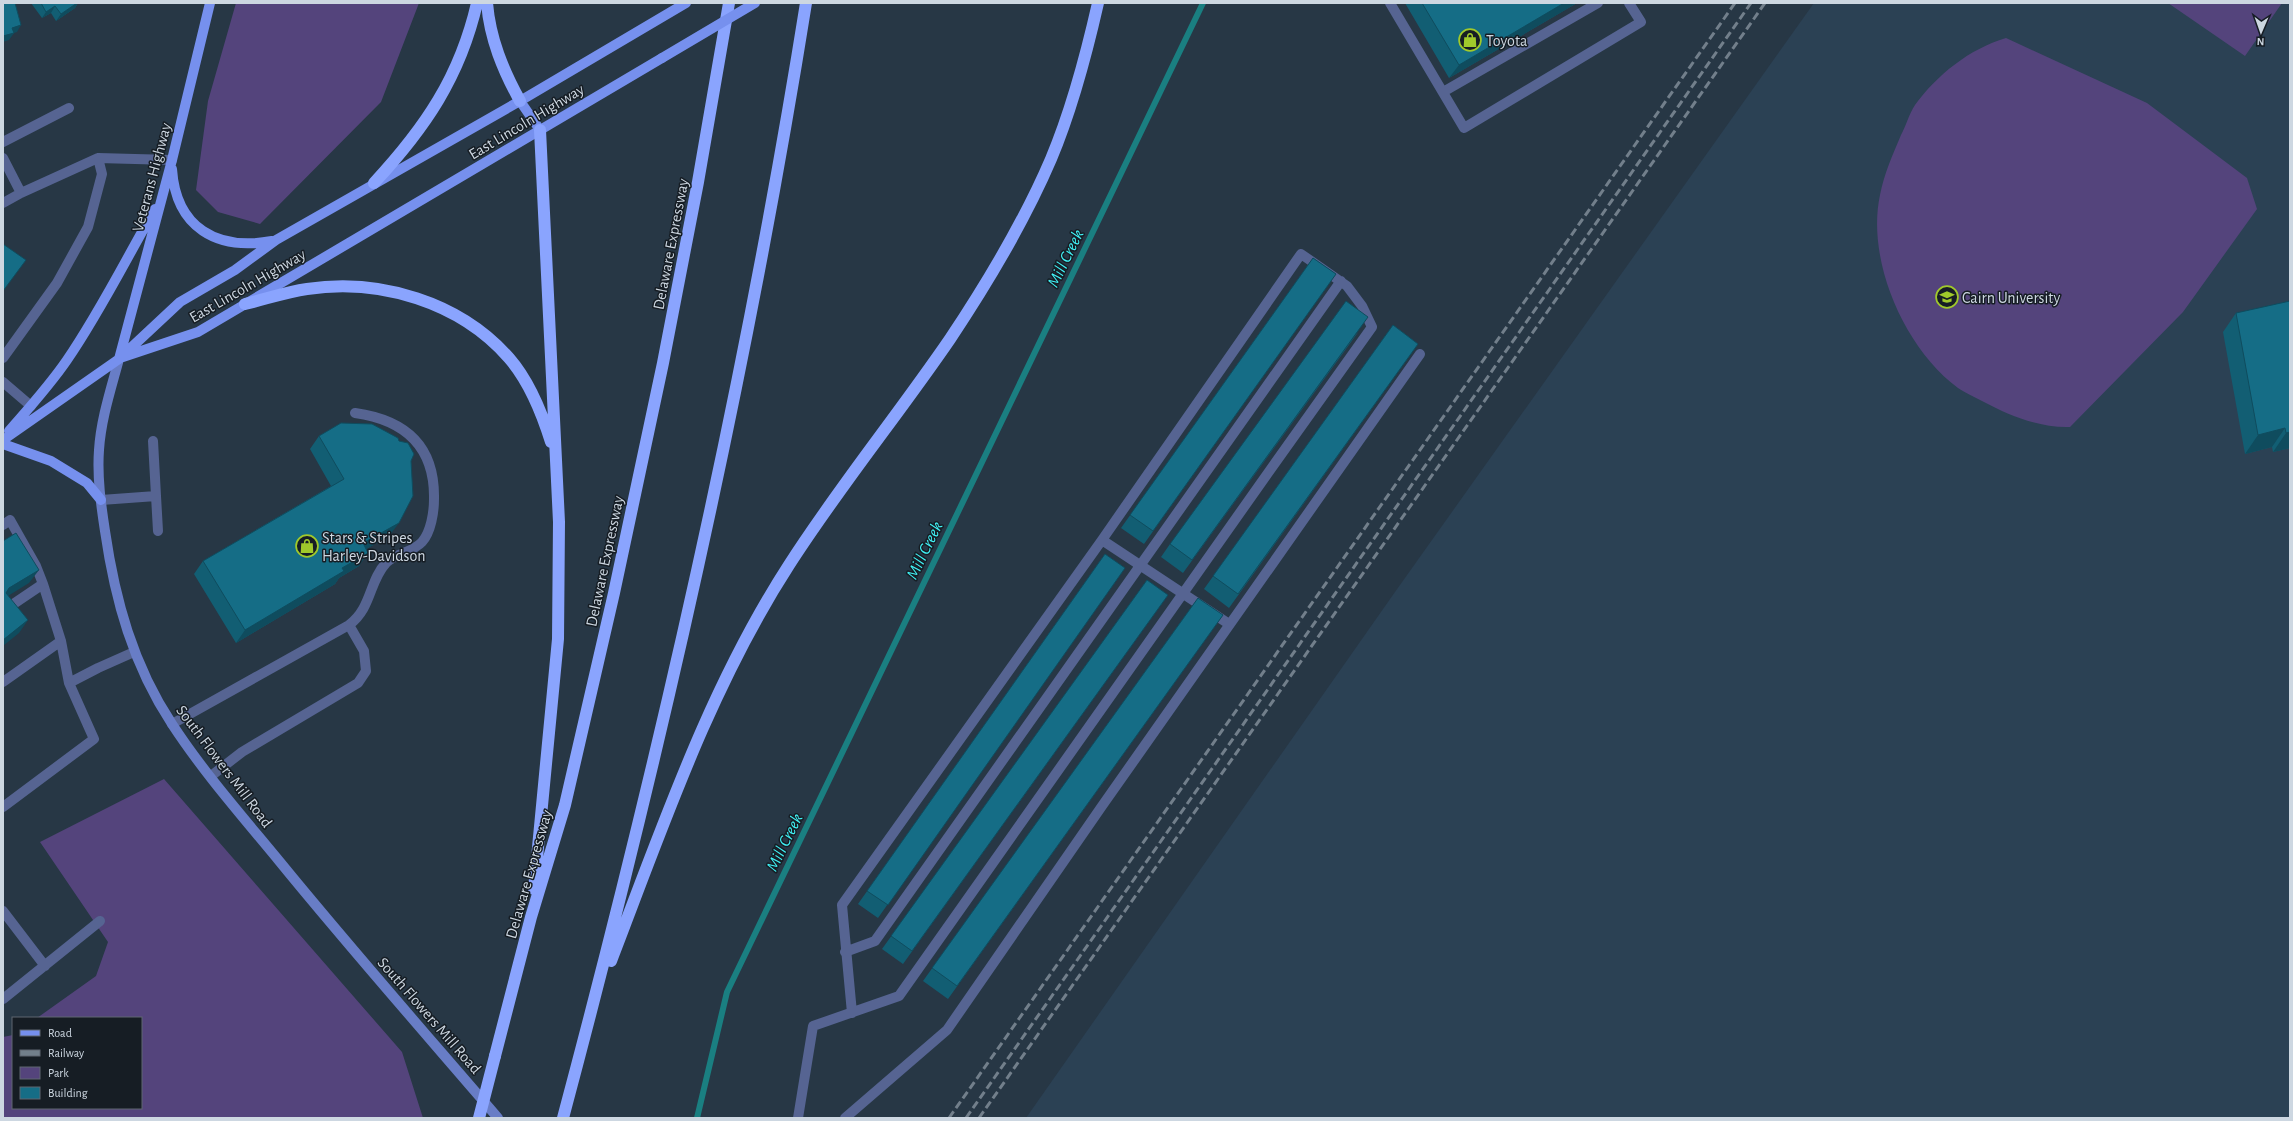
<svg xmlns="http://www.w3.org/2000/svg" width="2293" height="1121" font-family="'Alegreya Sans',sans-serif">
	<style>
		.built { fill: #2b4154 }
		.green { fill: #54447c }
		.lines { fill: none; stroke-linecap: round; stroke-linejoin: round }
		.stream { stroke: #1a7f81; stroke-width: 6 }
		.service { stroke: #566492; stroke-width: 10 }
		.secondary { stroke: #687dc6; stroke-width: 10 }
		.primary { stroke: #7690ee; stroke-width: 10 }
		.motorway { stroke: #8aa4fe; stroke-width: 12 }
		.rail { stroke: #727f8b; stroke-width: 3; stroke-dasharray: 8 4; stroke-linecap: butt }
		.primary-bridge { stroke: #7690ee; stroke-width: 10 }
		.motorway-bridge { stroke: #8aa4fe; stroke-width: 12 }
		.wall { fill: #125e73 }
		.shaded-wall { fill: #0f4c5e }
		.building { fill: #156d86; stroke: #0f4c5e }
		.labels { text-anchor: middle; stroke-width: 3; stroke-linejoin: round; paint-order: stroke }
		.poi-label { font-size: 16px; fill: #cdd7e1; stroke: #161d24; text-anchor: start }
		.street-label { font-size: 16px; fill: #cdd7e1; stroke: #161d24 }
		.water-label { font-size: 17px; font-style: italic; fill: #41f3f7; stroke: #161d24 }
	</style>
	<rect width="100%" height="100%" fill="#273745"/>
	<path class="built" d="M1814,3H2290V1118H1026L1395,592Z"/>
	<path class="green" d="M236,3H419L381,102L260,224L218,212L196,190L208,101Z
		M2168,3H2282L2245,56Z
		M2006,38L2147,103L2247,178L2257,209L2183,312L2070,427C2040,428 2010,416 1984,402C1975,397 1965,393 1958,388C1904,348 1866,260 1880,195C1884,174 1893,154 1901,135C1906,126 1909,114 1915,105C1937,75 1969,49 2006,38Z
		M164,779L402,1052L423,1118H3V1037L13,1035V1108H141V1018H37L96,976L108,942L40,842Z"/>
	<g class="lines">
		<path class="stream" d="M697,1118L727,992L1203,3"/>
		<path class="service" d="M1390,3L1464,128L1641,22L1629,3
			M1443,92L1598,3
			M3,142L69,108
			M3,158L21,193L98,158
			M3,203L21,193
			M3,358L57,283L88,227L102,174L98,158L172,160
			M3,382L31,406
			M156,496L158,531
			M101,500L156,496L153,441
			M3,525L10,520L36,566L43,584L61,641L69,683L94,739L3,807
			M1102,540L1229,624
			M6,609L43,584
			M3,682L61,641
			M69,683L98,668L134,652
			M172,724L349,625C372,608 369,581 386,563C395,553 412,553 422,542C431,532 434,512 434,499C435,446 405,420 355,413
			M211,776L242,752L358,683L366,671L364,651L349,625
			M3,911L45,966
			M845,952L875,941L1341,281
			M3,999L100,921
			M798,1118L813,1026L899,996C1057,773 1213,549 1372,327L1362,306L1347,286L1301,254L1102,540L842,905L852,1013
			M845,1118L947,1030L1102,806L1420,354"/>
		<path class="secondary" d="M119,359C111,389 101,419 99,450C97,477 101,505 105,531C115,600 133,665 172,724C204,773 243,817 280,862C351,949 425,1033 498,1118"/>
		<path class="primary" d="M520,101L540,130
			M172,169C176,228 217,251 272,241
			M123,357L198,332L662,58
			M119,359L172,160L210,3
			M9,431C29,408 50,385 67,360C100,312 126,259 155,209
			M3,440L119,359L180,302L235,270L276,240L520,101L686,3
			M3,444L51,461L87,483L101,500"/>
		<path class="motorway" d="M487,3C490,39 503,70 520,101
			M374,183C425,128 460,77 477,3
			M245,304C266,299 286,292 307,289C380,278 460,302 509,358C530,382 542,413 551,442
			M534,889L558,639L559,522L540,130
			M611,961C663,826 710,687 789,565C839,487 898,415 950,339C988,282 1024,222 1051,159C1072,109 1086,56 1098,3
			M495,1056L531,917L565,805L614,593L663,363L698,182L729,3
			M563,1118C661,751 746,379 806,3"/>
		<path class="rail" d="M949,1118L1735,3
			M966,1118L1751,3
			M979,1118L1765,3"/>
		<path class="primary-bridge" d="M662,58L755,3"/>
		<path class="motorway-bridge" d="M479,1118L495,1056"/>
	</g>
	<path class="wall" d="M31,3H78L75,8L56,21L51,13L42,18Z
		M1405,3H1577L1449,78Z
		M1313,258L1336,274L1144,544L1121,528Z
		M2290,301V448L2273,452L2272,447L2245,454L2223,332L2236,313Z
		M1393,325L1418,344L1229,608L1204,589Z
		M1359,331L1183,573L1161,557L1170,544Z
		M319,436L399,441L411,461L389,536L366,549L359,566L339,578L335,584L236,643L194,574L203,561L331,486L310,449Z
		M1105,554L1125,568L878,918L858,904Z
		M1147,580L1168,595L903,964L882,949Z
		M1198,598L1223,615L948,999L923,981Z"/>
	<path class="shaded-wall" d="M77,3H78L75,8L56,21L61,14Z
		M1564,3H1577L1449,78L1459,65Z
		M55,6L51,13L42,18L46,12Z
		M21,25L17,32L8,35L14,33L9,40L3,42V36L12,28Z
		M2285,428L2272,447L2245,454L2258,435Z
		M2290,432V448L2273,452L2286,433Z
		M399,523L389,536L354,556L363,543Z
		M368,553L359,566L339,578L335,584L236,643L245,630L342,568Z
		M39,570L29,583L3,599L9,588Z
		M28,620L19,633L3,646V640Z"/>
	<path class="building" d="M3,3H15L21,25L12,28L14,33L3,36Z
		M41,3H77L61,14L55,6L46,12Z
		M1422,3H1564L1459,65Z
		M3,244L26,260L3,291Z
		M1313,258L1336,274L1153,531L1130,515Z
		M1346,301L1368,317L1192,560L1170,544Z
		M2290,301V432L2286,433L2285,428L2258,435L2236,313Z
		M1393,325L1418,344L1238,594L1213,576Z
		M341,423L372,424L398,438L399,441L408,443L414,454L411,461L413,496L399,523L363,543L368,553L342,568L344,571L245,630L203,561L344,479L319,436Z
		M16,533L39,570L9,588L6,593L28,620L3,640V541Z
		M1105,554L1125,568L888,905L867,891Z
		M1147,580L1168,595L912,951L891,936Z
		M1198,598L1223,615L957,986L932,968Z"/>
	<defs>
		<g id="shop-ring" transform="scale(1.15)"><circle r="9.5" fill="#161d24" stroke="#a0c92b" stroke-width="1.5"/><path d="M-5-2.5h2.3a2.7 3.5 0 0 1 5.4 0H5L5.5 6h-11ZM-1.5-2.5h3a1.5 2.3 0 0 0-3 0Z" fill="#a0c92b"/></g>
		<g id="university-ring" transform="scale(1.15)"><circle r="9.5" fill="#161d24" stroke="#a0c92b" stroke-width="1.5"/><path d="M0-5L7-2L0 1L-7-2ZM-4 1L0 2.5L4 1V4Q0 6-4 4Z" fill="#a0c92b"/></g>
	</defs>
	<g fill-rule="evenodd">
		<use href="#shop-ring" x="1470" y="40"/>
		<use href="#university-ring" x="1947" y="297"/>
		<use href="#shop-ring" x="307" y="546"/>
	</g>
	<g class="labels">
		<g class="poi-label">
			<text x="1486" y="46">Toyota</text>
			<text x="1962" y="303">Cairn University</text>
			<text x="322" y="543">Stars &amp; Stripes<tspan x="322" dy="18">Harley-Davidson</tspan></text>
		</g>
		<g class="street-label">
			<text transform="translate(526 121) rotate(-31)" y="6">East Lincoln Highway</text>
			<text transform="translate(151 177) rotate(-75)" y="6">Veterans Highway</text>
			<text transform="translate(670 244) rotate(-79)" y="6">Delaware Expressway</text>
			<text transform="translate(247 285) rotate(-30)" y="6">East Lincoln Highway</text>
			<text transform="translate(604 561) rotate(-78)" y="6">Delaware Expressway</text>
			<text transform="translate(225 766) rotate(53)" y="6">South Flowers Mill Road</text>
			<text transform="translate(528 874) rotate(-74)" y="6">Delaware Expressway</text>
			<text transform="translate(430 1015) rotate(49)" y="6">South Flowers Mill Road</text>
		</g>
		<g class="water-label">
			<text transform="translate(1065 258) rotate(-64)" y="6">Mill Creek</text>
			<text transform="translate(924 550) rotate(-64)" y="6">Mill Creek</text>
			<text transform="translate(784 842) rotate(-64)" y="6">Mill Creek</text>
		</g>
	</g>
	<rect width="2293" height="1121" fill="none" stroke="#cdd7e1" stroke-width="8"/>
	<rect x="12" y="1017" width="130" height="92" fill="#161d24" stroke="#5f6770"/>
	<rect x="20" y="1030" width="20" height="6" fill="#7690ee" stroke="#5f6770"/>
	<text x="48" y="1037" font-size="12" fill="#cdd7e1">Road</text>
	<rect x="20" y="1050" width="20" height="6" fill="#727f8b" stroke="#5f6770"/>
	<text x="48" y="1057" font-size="12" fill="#cdd7e1">Railway</text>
	<rect x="20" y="1067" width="20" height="12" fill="#54447c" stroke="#5f6770"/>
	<text x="48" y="1077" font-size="12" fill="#cdd7e1">Park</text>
	<rect x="20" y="1087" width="20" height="12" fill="#156d86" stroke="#5f6770"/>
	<text x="48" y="1097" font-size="12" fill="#cdd7e1">Building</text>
	<g transform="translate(2261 32) rotate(182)" stroke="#161d24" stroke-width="3" paint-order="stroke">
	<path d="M0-3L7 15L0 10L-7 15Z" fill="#cdd7e1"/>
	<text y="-6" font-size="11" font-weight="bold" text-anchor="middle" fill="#cdd7e1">N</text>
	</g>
</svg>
